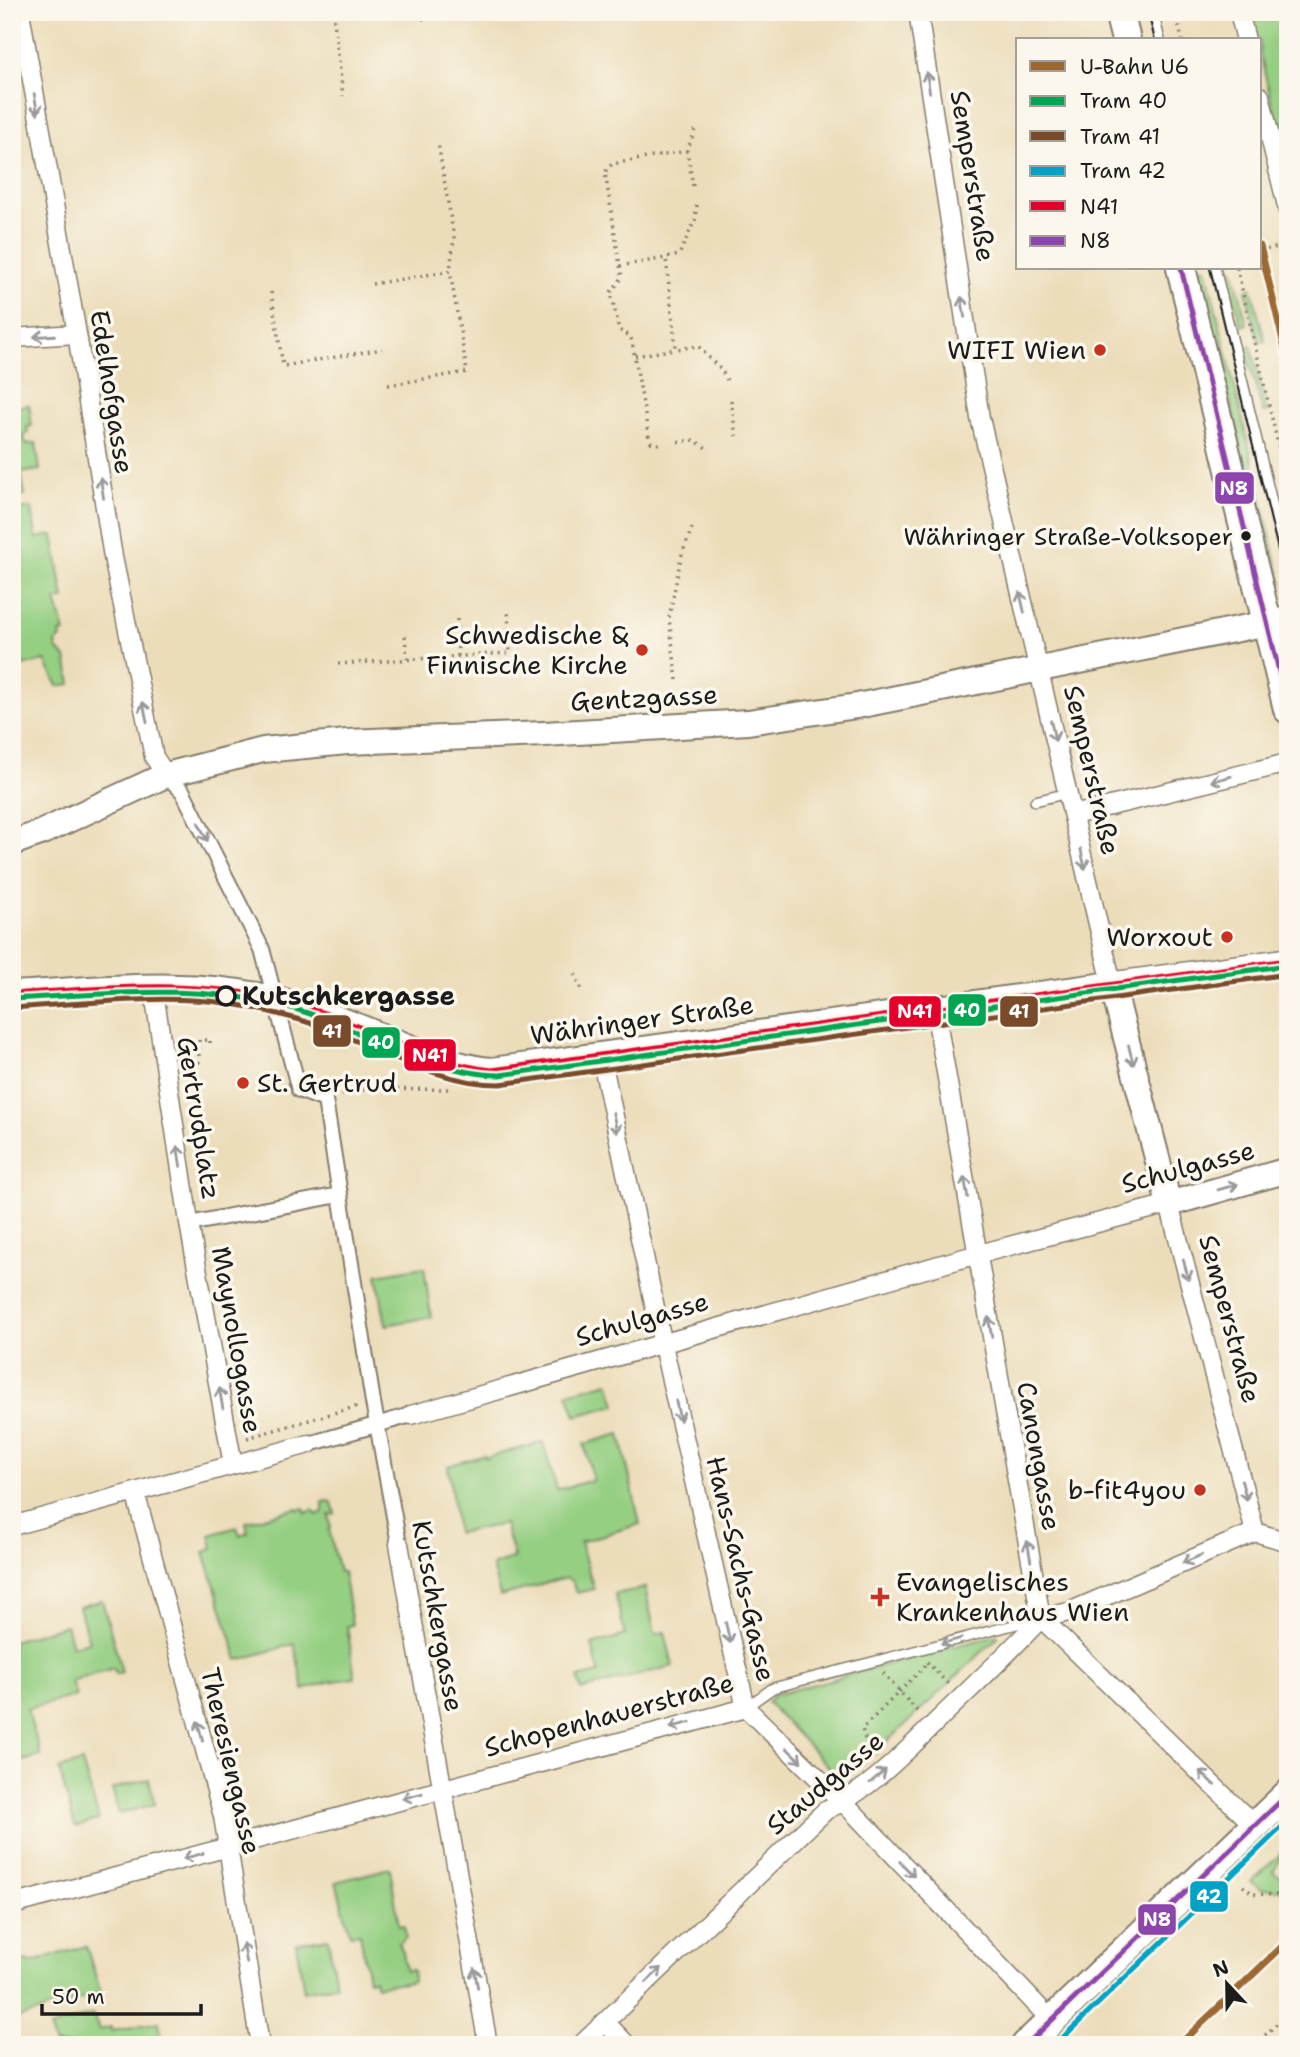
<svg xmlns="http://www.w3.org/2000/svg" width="1300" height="2057" font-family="'Shantell Sans',sans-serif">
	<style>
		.green { fill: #95cf82; stroke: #58764f; stroke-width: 2 }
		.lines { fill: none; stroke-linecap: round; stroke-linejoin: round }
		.service-casing { stroke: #847c6b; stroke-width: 12 }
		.pedestrian-casing { stroke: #847c6b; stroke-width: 18 }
		.minor-casing { stroke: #847c6b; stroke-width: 21 }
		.tertiary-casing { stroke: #847c6b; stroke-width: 26 }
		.secondary-casing { stroke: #847c6b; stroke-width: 28 }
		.primary-casing { stroke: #847c6b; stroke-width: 32 }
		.path { stroke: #847c6b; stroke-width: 3.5; stroke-dasharray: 2 5; stroke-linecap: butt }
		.service { stroke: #fff; stroke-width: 9 }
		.pedestrian { stroke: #fff; stroke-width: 14 }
		.minor { stroke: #fff; stroke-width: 18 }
		.tertiary { stroke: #fff; stroke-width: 23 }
		.secondary { stroke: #fff; stroke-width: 24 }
		.primary { stroke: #fff; stroke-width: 28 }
		.tram { stroke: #1c1c1c; stroke-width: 2 }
		.bus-1-casing { stroke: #fbf7ec; stroke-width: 10 }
		.bus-2-casing { stroke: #fbf7ec; stroke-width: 10 }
		.bus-1 { stroke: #e4002b; stroke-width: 5 }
		.bus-2 { stroke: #8e44ad; stroke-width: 5 }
		.tram-1-casing { stroke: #fbf7ec; stroke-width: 10 }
		.tram-2-casing { stroke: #fbf7ec; stroke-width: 10 }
		.tram-3-casing { stroke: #fbf7ec; stroke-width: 10 }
		.tram-1 { stroke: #00a651; stroke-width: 5 }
		.tram-2 { stroke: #7a4b2a; stroke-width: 5 }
		.tram-3 { stroke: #01a2c5; stroke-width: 5 }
		.metro-1-casing { stroke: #fbf7ec; stroke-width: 12 }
		.metro-1 { stroke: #9d6830; stroke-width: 7 }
		.oneway { stroke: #999 }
		.poi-dot { fill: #c8321e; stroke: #fbf7ec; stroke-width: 2.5 }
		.bus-dot { fill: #1c1c1c; stroke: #fbf7ec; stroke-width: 2.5 }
		.stop-dot { fill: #fbf7ec; stroke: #1c1c1c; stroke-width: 3.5 }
		.labels { text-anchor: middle; stroke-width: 7; stroke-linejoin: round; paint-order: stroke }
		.bus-label { font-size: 24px; fill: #1c1c1c; stroke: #fbf7ec; text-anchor: end }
		.street-label { font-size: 26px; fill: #1c1c1c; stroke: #fbf7ec }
		.poi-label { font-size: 26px; fill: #1c1c1c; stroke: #fbf7ec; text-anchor: end }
		.stop-label { font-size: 26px; font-weight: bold; fill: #1c1c1c; stroke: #fbf7ec; text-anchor: start }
		.line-badge { stroke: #fbf7ec; stroke-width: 2.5 }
		.badge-label { font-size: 19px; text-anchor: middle; font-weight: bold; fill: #fff }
	</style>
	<rect width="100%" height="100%" fill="#fbf7ec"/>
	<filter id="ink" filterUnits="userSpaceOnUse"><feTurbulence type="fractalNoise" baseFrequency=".0143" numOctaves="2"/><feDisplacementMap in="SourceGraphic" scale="14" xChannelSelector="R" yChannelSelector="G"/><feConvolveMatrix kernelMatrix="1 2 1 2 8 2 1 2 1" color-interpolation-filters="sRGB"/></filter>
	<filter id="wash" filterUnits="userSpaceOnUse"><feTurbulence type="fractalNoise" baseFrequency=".00686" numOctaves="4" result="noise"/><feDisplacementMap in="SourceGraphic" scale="28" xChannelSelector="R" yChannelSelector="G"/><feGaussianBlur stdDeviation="1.57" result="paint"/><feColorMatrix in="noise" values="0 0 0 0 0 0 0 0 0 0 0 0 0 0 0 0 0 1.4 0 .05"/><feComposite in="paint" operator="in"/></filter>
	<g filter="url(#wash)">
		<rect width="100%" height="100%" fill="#ecddba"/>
		<path class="green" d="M1249,12H1278L1288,52V169L1260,54V40H1256Z
			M1198,268H1206L1282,584L1275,585Z
			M1227,268H1233L1247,324L1241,326Z
			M1251,287L1265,341L1259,343L1246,290Z
			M1251,345L1267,412L1263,413L1245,347Z
			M29,405L32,426L27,427L28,433L25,435L24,440L27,444L36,443L40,470L21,473L25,495L18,497L20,510L32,508L36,538L53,535L64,599L56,600L65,632L60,633L61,638L56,643L57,649L66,658L71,684L58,686L45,661L12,668V408Z
			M424,1267L431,1317L386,1325L377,1275Z
			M609,1382L616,1405L576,1416L568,1393Z
			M620,1434L640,1524L580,1542L594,1589L576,1593L572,1581L566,1578L500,1596L492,1566L514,1558L504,1524L457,1533L448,1466L484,1455L485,1458L543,1442L557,1490L593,1480L584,1444Z
			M328,1501L332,1502L335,1514L329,1515L331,1528L329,1529L339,1572H343L352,1625L347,1626L355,1678L328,1682L304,1690L294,1644L238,1660L204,1552L213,1548L210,1535L237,1527L240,1535L248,1532L246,1522L297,1508L298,1510L304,1508L306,1513L313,1510L317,1515L323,1512V1502Z
			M645,1588L655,1634L665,1632L673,1666L581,1690L578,1678L599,1673L592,1645L625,1635L615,1594Z
			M102,1600L122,1672L116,1674L114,1668L71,1681L76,1696L27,1709L41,1756L12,1764V1641L66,1625L72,1646L89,1642L79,1607Z
			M996,1635L998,1637L875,1753L865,1755L839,1778L767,1702L774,1695Z
			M82,1762L99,1820L75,1827L59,1769Z
			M149,1779L155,1804L119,1814L112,1789Z
			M1288,1847V1855H1283L1273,1872L1288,1881L1285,1890L1261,1889L1251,1882Z
			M390,1868L399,1926L404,1925L406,1937L398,1943L403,1952L406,1971L412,1970L413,1981L376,1986L374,1979L368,1980L360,1933L350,1934L336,1882Z
			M328,1938L336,1985L304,1991L296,1943Z
			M86,1946L101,1993L12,2020L13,1966L27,1961L29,1963Z
			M93,2014L99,2030L111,2027L112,2031L159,2022L163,2045H55L49,2028Z"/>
	</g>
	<g filter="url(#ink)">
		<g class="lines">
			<g class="service-casing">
				<path id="service" d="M1153,12L1160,40
					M1215,268L1288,568
					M1035,801L1068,793
					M746,1707L773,1688L1036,1619"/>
			</g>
			<g class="pedestrian-casing">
				<path id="pedestrian" d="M166,775L183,792L262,949L299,1090L325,1100L373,1402L399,1544
					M189,1224L339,1195
					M309,1444L411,1415"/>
			</g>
			<g class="minor-casing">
				<path id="minor" d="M20,12L77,334L113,557L154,757L166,775
					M918,12L980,418L1112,984
					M1239,12L1246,40
					M1260,96L1288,210
					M12,338L77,334
					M1073,815L1288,763
					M153,986L190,1229L233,1465
					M935,1009L1041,1618L1255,1826
					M601,1056L663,1345L746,1708L854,1813L1051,2020
					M411,1415L964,1258L1169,1204L1255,1532
					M135,1492L223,1816L260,2045
					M12,1526L309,1444
					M399,1544L488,2045
					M1041,1618L1069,1612L1255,1532L1288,1542
					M12,1905L746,1708
					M605,2022L627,2045
					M581,2045L826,1810C870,1790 904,1753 938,1720C973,1686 1008,1654 1041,1618"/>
			</g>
			<g class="tertiary-casing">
				<path id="tertiary" d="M1112,984L1288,960"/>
			</g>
			<g class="secondary-casing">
				<path id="secondary" d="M12,843L40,833L166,775L263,750L347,742L544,734L748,722L857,706L1288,619
					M12,994C103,989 195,977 284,1001C327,1012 368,1031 410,1047C437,1057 463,1068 492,1070L1112,984L1169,1204L1288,1170"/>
			</g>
			<g class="primary-casing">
				<path id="primary" d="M1119,12L1126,40
					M1181,268L1288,709
					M1026,2045L1288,1794"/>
			</g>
			<path class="path" d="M333,12L343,96
				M422,12V19L434,18
				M1176,12L1182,40
				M1283,12L1288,33
				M693,186L687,151L696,127
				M697,205L695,220L679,255L666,258L676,349L698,346L722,371L727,380
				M1260,251L1288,245
				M620,266L666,258
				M1237,268L1288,487
				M372,284L450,271L454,238L438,143
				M271,292L283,366L382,349
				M635,356L676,349
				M388,385L467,372L450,271
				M731,400L736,436
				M678,442L694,440L708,449
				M659,444L651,442L649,438L632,341L630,336L619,330L611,292L622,278L605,172L612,164L687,151
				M457,619L458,657
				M405,636L407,659
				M338,664L510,653L508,609
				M677,680L669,618L681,557L692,528
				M575,974L583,993
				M184,1063L199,1062V1040H210V1045
				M342,1095L355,1090L451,1089
				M247,1438L358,1406
				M927,1662L948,1684
				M883,1673L918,1712
				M871,1759L862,1729L928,1663
				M1243,1886L1253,1894L1288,1895
				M1255,2045L1288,2013"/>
			<use href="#service" class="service"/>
			<use href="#pedestrian" class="pedestrian"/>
			<use href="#minor" class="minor"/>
			<use href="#tertiary" class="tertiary"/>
			<use href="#secondary" class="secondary"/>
			<use href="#primary" class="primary"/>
			<path class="tram" d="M1148,12L1155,40
				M1210,268L1288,591
				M1279,965L1288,964"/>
			<g class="bus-1-casing">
				<path id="bus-1" d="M12,994C108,988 206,977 300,1005C364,1024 425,1063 492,1070L1288,960"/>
			</g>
			<g class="bus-2-casing">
				<path id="bus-2" d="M1181,268L1288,708
					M1026,2045L1288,1794"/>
			</g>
			<use href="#bus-1" class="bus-1"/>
			<use href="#bus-2" class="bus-2"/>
			<g class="tram-1-casing">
				<path id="tram-1" d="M12,999C108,994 205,982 298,1010C362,1029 433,1075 500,1075L1288,965"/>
			</g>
			<g class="tram-2-casing">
				<path id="tram-2" d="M12,1008C79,1004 161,994 225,1003C248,1006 271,1012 293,1018C362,1036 427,1084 500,1084L1288,974"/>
			</g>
			<g class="tram-3-casing">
				<path id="tram-3" d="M1055,2045L1288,1821"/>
			</g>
			<use href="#tram-1" class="tram-1"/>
			<use href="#tram-2" class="tram-2"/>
			<use href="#tram-3" class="tram-3"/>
			<g class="metro-1-casing">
				<path id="metro-1" d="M1260,246L1288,361
					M1179,2045L1288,1941"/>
			</g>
			<use href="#metro-1" class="metro-1"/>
		</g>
		<defs><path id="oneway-shaft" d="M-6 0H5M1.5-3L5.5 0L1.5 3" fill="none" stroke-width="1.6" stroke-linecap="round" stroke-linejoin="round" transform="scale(1.75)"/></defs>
		<g class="oneway">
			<use href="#oneway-shaft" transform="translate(928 82) rotate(-99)"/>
			<use href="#oneway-shaft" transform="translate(36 104) rotate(80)"/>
			<use href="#oneway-shaft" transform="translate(963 307) rotate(-99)"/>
			<use href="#oneway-shaft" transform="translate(44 336) rotate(176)"/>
			<use href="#oneway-shaft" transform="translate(102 488) rotate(-99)"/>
			<use href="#oneway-shaft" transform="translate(1022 602) rotate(-103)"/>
			<use href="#oneway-shaft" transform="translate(145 712) rotate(-102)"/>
			<use href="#oneway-shaft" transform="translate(1053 731) rotate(77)"/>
			<use href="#oneway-shaft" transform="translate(1221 779) rotate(166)"/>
			<use href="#oneway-shaft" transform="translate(203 832) rotate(63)"/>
			<use href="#oneway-shaft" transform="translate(1083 859) rotate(77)"/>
			<use href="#oneway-shaft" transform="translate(1131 1055) rotate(76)"/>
			<use href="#oneway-shaft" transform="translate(615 1123) rotate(78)"/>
			<use href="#oneway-shaft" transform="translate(179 1156) rotate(-99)"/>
			<use href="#oneway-shaft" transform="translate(966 1187) rotate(-100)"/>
			<use href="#oneway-shaft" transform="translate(1228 1187) rotate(-16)"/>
			<use href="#oneway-shaft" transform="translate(1186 1270) rotate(75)"/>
			<use href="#oneway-shaft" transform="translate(990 1327) rotate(-100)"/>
			<use href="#oneway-shaft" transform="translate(221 1398) rotate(-100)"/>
			<use href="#oneway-shaft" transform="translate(678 1411) rotate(77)"/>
			<use href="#oneway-shaft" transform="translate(1244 1490) rotate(75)"/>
			<use href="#oneway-shaft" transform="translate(1029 1551) rotate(-100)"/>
			<use href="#oneway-shaft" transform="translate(1192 1559) rotate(157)"/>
			<use href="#oneway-shaft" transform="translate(728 1633) rotate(77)"/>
			<use href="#oneway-shaft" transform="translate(951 1641) rotate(165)"/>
			<use href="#oneway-shaft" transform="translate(680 1725) rotate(165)"/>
			<use href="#oneway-shaft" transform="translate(200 1731) rotate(-105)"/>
			<use href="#oneway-shaft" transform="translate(794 1755) rotate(44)"/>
			<use href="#oneway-shaft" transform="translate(878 1776) rotate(-40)"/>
			<use href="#oneway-shaft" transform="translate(1207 1778) rotate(-136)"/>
			<use href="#oneway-shaft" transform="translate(412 1796) rotate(165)"/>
			<use href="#oneway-shaft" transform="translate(193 1856) rotate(165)"/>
			<use href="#oneway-shaft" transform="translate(907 1869) rotate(46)"/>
			<use href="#oneway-shaft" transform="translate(245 1953) rotate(-100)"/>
			<use href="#oneway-shaft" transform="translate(654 1975) rotate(-44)"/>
			<use href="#oneway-shaft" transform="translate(476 1978) rotate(-100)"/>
		</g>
	</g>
	<g class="poi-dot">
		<circle cx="1100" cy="350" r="7"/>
		<circle cx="642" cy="650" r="7"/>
		<circle cx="1227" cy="937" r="7"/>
		<circle cx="243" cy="1083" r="7"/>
		<circle cx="1200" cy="1490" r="7"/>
		<path d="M876.5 1586.5h7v7h7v7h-7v7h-7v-7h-7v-7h7z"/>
	</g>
	<circle class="bus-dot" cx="1246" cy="536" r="6"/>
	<circle class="stop-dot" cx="226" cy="996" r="9"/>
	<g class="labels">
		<g class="bus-label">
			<text x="1233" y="545">Währinger Straße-Volksoper</text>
		</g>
		<g class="street-label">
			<text transform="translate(973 176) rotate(81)" y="9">Semperstraße</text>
			<text transform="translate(112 392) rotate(81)" y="9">Edelhofgasse</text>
			<text transform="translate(644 698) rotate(-3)" y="9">Gentzgasse</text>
			<text transform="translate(1092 770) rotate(77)" y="9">Semperstraße</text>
			<text transform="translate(642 1020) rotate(-8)" y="9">Währinger Straße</text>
			<text transform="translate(199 1118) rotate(81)" y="9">Gertrudplatz</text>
			<text transform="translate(1188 1167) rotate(-15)" y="9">Schulgasse</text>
			<text transform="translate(642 1319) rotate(-16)" y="9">Schulgasse</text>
			<text transform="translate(1230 1319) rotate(75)" y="9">Semperstraße</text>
			<text transform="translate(237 1340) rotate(80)" y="9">Maynollogasse</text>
			<text transform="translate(1039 1456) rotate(80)" y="9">Canongasse</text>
			<text transform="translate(741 1569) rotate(77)" y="9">Hans-Sachs-Gasse</text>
			<text transform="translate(438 1616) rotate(80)" y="9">Kutschkergasse</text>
			<text transform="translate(609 1715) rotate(-15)" y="9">Schopenhauerstraße</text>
			<text transform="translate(231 1761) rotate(77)" y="9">Theresiengasse</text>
			<text transform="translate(825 1783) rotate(-40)" y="9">Staudgasse</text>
		</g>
		<g class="poi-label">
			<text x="1086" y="359">WIFI Wien</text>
			<text x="628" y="644">Schwedische &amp;<tspan x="628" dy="30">Finnische Kirche</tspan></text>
			<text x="1213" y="946">Worxout</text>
			<text x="257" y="1092" text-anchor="start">St. Gertrud</text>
			<text x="1186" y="1499">b-fit4you</text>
			<text x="896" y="1591" text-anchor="start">Evangelisches<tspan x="896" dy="30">Krankenhaus Wien</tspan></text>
		</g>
		<g class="stop-label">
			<text x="242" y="1005">Kutschkergasse</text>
		</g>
	</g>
	<g class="line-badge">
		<rect x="1214" y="471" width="41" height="34" rx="7" fill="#8e44ad"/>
		<rect x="947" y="993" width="40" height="34" rx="7" fill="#00a651"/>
		<rect x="888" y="995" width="54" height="33" rx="7" fill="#e4002b"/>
		<rect x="999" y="995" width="40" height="33" rx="7" fill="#7a4b2a"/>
		<rect x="312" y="1014" width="40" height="34" rx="7" fill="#7a4b2a"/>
		<rect x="361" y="1026" width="40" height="33" rx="7" fill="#00a651"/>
		<rect x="403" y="1038" width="54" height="34" rx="7" fill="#e4002b"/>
		<rect x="1189" y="1880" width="40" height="33" rx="7" fill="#01a2c5"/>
		<rect x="1137" y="1903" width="40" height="33" rx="7" fill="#8e44ad"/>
	</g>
	<g class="badge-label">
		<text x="1234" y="495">N8</text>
		<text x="967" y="1017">40</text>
		<text x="915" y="1018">N41</text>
		<text x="1019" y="1018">41</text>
		<text x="332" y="1038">41</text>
		<text x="381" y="1049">40</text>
		<text x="430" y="1062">N41</text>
		<text x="1209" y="1903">42</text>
		<text x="1157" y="1926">N8</text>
	</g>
	<rect width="1300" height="2057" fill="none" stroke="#fbf7ec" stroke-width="42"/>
	<rect x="1016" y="38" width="245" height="231" fill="#fbf7ec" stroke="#a29f99" stroke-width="2"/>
	<rect x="1030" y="61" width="35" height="10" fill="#9d6830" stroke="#a29f99" stroke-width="2"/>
	<text x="1080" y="74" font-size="21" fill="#1c1c1c">U-Bahn U6</text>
	<rect x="1030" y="96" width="35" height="10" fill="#00a651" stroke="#a29f99" stroke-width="2"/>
	<text x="1080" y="108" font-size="21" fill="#1c1c1c">Tram 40</text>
	<rect x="1030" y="131" width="35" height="10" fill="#7a4b2a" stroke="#a29f99" stroke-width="2"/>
	<text x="1080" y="144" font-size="21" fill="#1c1c1c">Tram 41</text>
	<rect x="1030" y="166" width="35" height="10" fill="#01a2c5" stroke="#a29f99" stroke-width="2"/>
	<text x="1080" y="178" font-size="21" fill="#1c1c1c">Tram 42</text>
	<rect x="1030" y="201" width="35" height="10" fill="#e4002b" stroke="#a29f99" stroke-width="2"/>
	<text x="1080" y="214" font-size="21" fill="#1c1c1c">N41</text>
	<rect x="1030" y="236" width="35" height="10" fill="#8e44ad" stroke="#a29f99" stroke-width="2"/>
	<text x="1080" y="248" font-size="21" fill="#1c1c1c">N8</text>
	<g transform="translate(1227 1984) rotate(338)" stroke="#fbf7ec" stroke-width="5" paint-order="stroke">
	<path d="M0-5L12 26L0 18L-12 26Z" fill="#1c1c1c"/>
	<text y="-10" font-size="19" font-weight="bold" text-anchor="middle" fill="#1c1c1c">N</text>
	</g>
	<path d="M42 2004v10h159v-10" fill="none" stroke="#1c1c1c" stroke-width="3.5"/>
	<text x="52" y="2004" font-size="21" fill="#1c1c1c" stroke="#fbf7ec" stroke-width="5" paint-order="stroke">50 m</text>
</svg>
